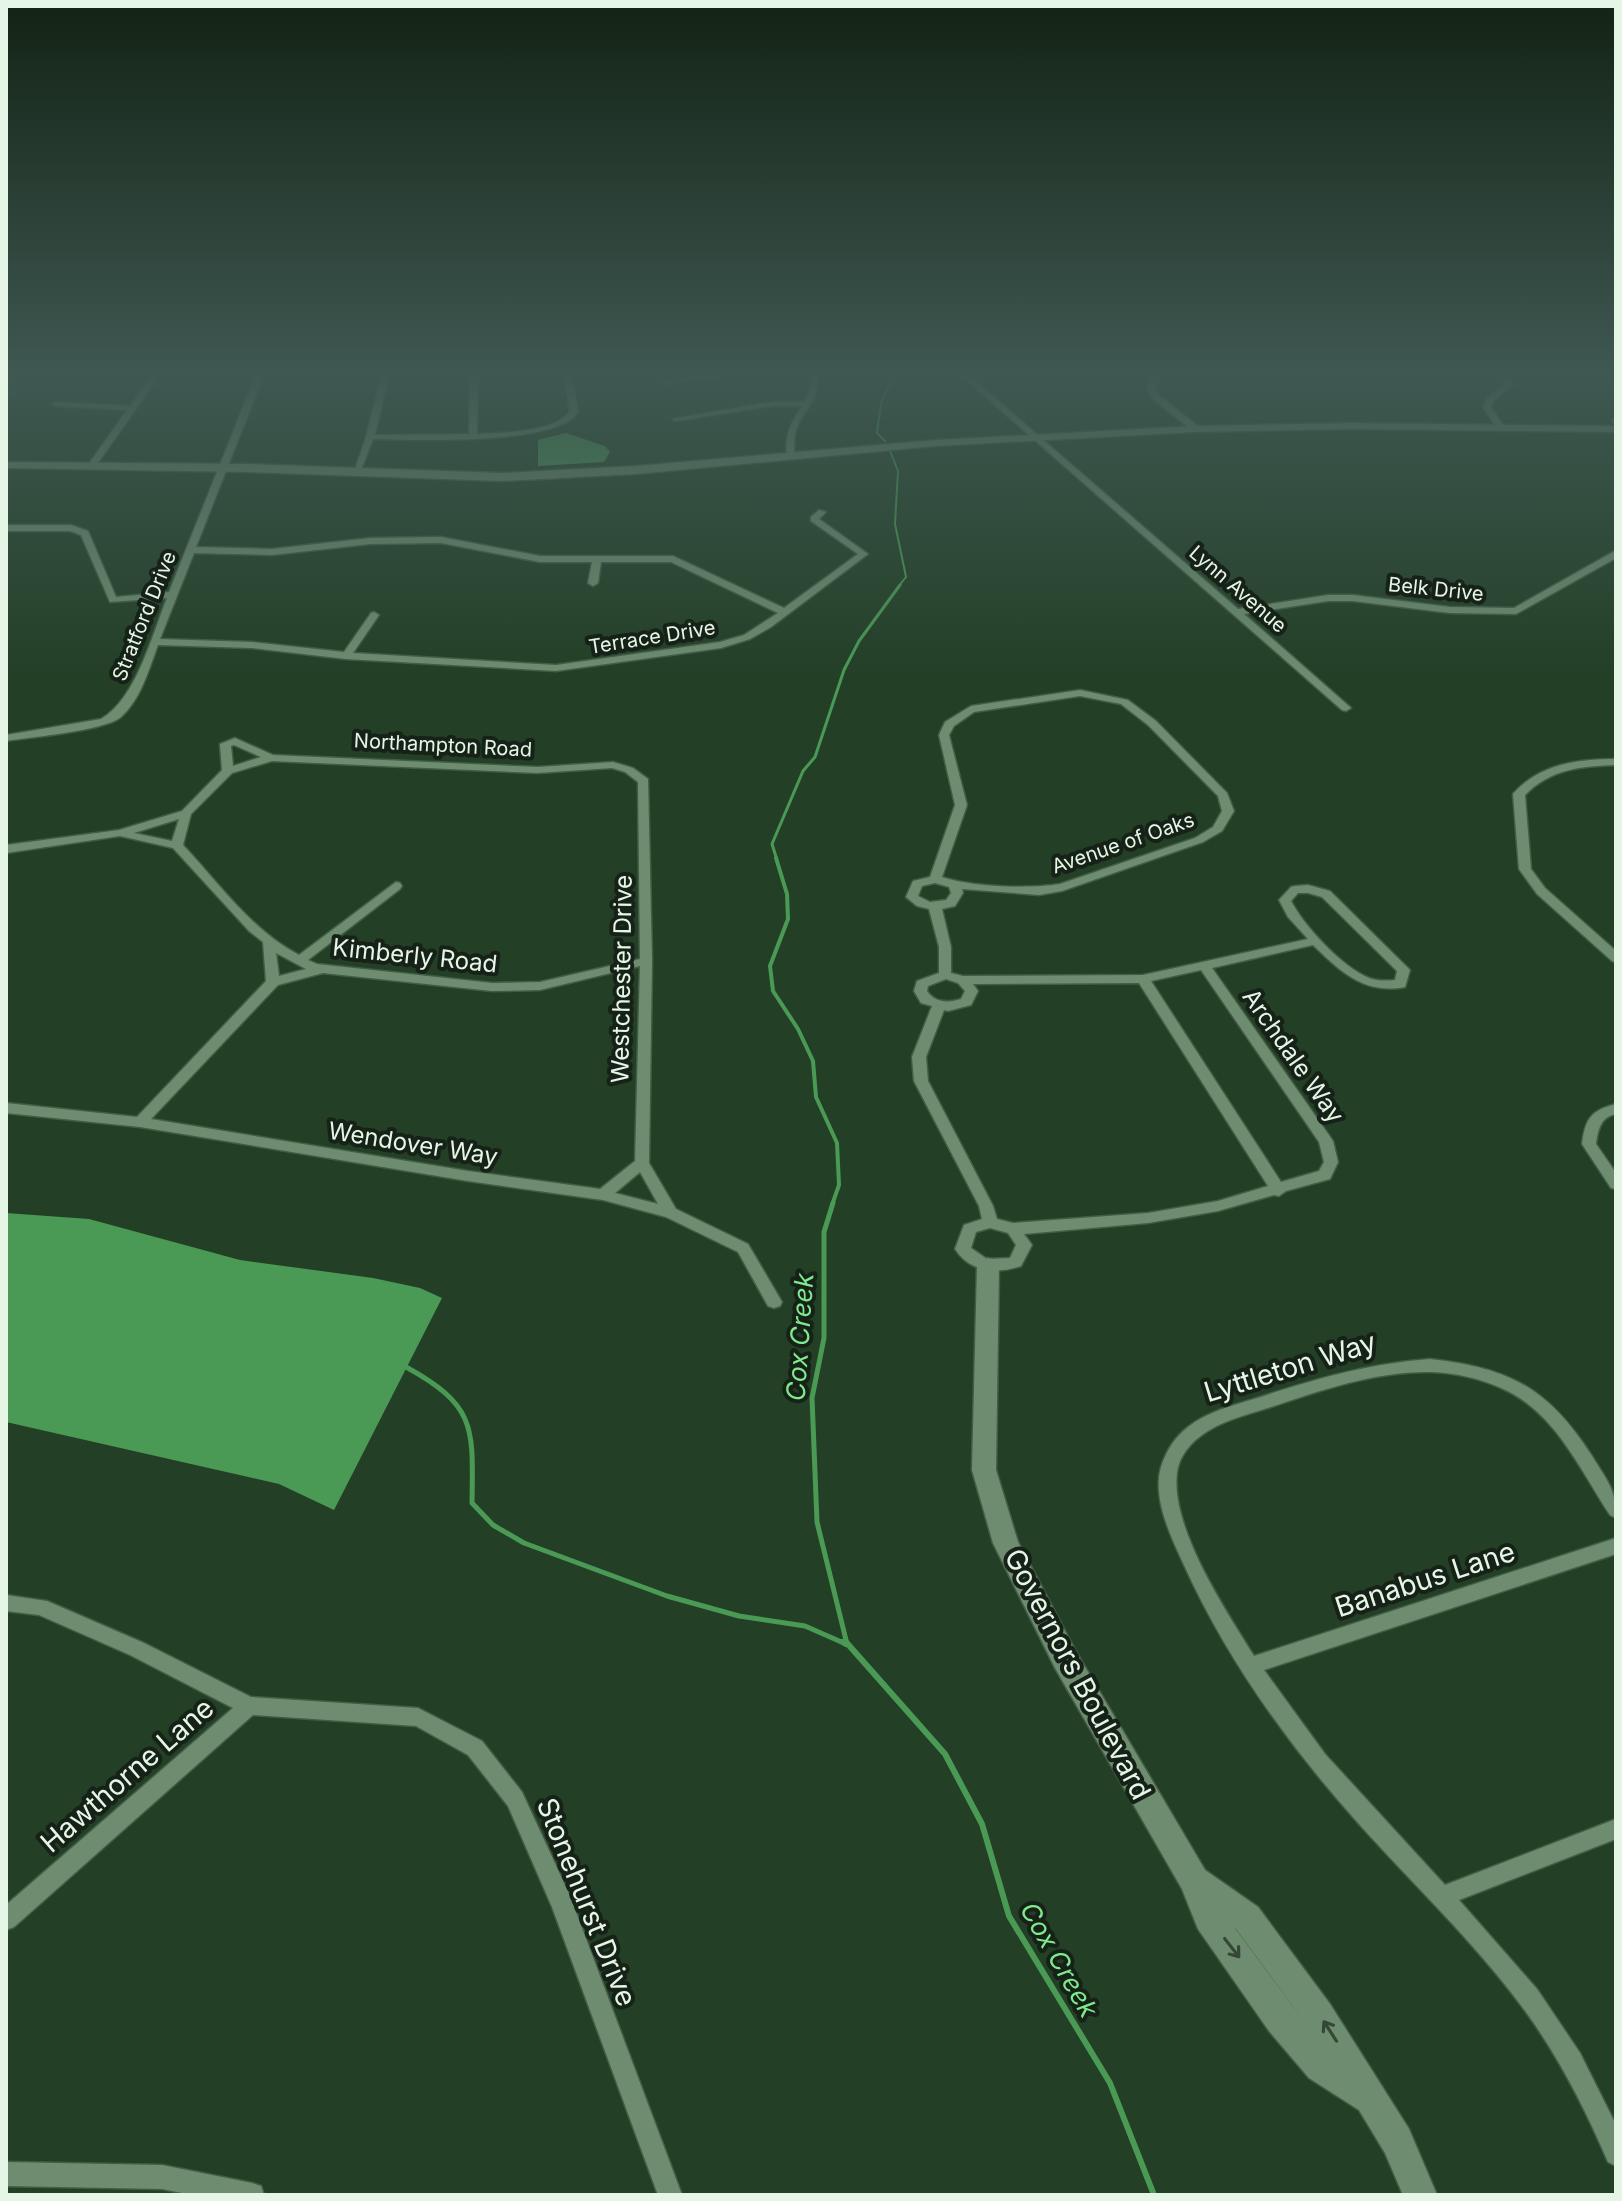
<svg xmlns="http://www.w3.org/2000/svg" width="1622" height="2201" font-family="Inter,sans-serif">
	<style>
		.water { fill: #4a9a55 }
		.lines { fill: none; stroke-linecap: round; stroke-linejoin: round }
		.stream-far4 { stroke: #4a9a55; stroke-width: 2 }
		.stream-far3 { stroke: #4a9a55; stroke-width: 3 }
		.stream-far2 { stroke: #4a9a55; stroke-width: 4 }
		.stream-far1 { stroke: #4a9a55; stroke-width: 5 }
		.stream { stroke: #4a9a55; stroke-width: 6 }
		.street-casing { stroke: #435c46; stroke-width: 3 }
		.secondary-casing { stroke: #435c46; stroke-width: 3 }
		.street { fill: #6e8d70; fill-rule: evenodd }
		.secondary { fill: #6e8d70; fill-rule: evenodd }
		.shaded-wall { fill: #274a4f }
		.building { fill: #386a71; stroke: #274a4f; stroke-width: 2 }
		.oneway { stroke: #354736 }
		.labels { text-anchor: middle; stroke-width: 8; stroke-linejoin: round; paint-order: stroke }
		.far-street-label { font-size: 20px; fill: #e6f6e6; stroke: #162217 }
		.street-label { font-size: 24px; fill: #e6f6e6; stroke: #162217 }
		.water-label { font-size: 26px; font-style: italic; fill: #81e98d; stroke: #162217 }
		.near-street-label { font-size: 28px; fill: #e6f6e6; stroke: #162217 }
	</style>
	<rect width="100%" height="100%" fill="#233f26"/>
	<path class="water" d="M566,433L605,446L610,452L604,462L538,466V440Z
		M6,1213L89,1219L240,1260L373,1278L420,1288L442,1298L334,1510L279,1484L6,1422Z"/>
	<g class="lines">
		<path class="stream-far4" d="M885,441L877,433L881,403L895,372
			M890,451L898,471L895,524L906,577L898,587"/>
		<path class="stream-far3" d="M777,860L772,844L803,771L815,757L844,670L859,641L900,585"/>
		<path class="stream-far2" d="M776,858L787,894L788,919L770,966L773,991L798,1029L813,1061L816,1097L837,1143L839,1185L832,1205"/>
		<path class="stream-far1" d="M833,1203L824,1232V1338L812,1398L817,1522L847,1644
			M406,1367C477,1406 473,1428 472,1503L493,1525L524,1543L667,1596L739,1616L805,1626L846,1644"/>
		<path class="stream" d="M843,1642L846,1644
			M846,1642L945,1754L982,1824L1009,1916L1110,2083L1154,2195"/>
		<g class="street-casing">
			<path id="street" d="M149,372H157L160,375L95,467H89L88,465L127,410L56,406L52,404L56,402L130,406L152,375Z
				M257,372H265L196,547L272,549L370,538L441,537L540,556H673L784,608L858,554L811,521V517L819,510L826,512L819,519L868,554L771,627L750,639L721,648L556,671L346,659L252,648L158,645C149,669 141,699 121,717C104,731 31,737 6,741V735L101,719C136,699 152,635 167,598L110,602L81,535L70,531H6V525H71L88,531L116,597L169,592ZM441,543L540,562H592L588,583L593,586L598,583L601,562H671L778,613L744,635L720,642L556,665L353,653L379,615L374,612L371,613L344,652L252,642L160,639L194,553L272,555L370,544Z
				M387,372H395L388,378L375,435L469,434L470,372H478L477,434C503,432 555,433 570,411L563,372H571L578,411C564,446 409,440 373,439L360,473L353,475L366,437L381,377Z
				M727,372H748L665,384L661,382Z
				M808,372H816C823,400 804,407 796,430C793,439 795,448 794,456L787,454C784,434 792,422 802,406H772L676,421L672,419L772,402H805L811,383Z
				M957,372H965L1238,609L1328,595H1353L1450,607L1514,608L1613,552L1616,551V558L1516,614L1450,613L1353,601H1328L1244,614L1351,708L1346,711L1342,710Z
				M1156,372H1164L1154,388L1160,396L1199,427V431H1193L1154,400L1146,388Z
				M1499,372H1507L1513,385L1493,401L1491,407L1504,427L1500,429H1497L1483,407L1487,398L1505,384Z
				M1613,419H1616V424L1612,422Z
				M1080,690L1128,700L1156,721L1227,793L1234,811L1222,831L1203,842L1062,891L1039,895L962,889L963,893L955,906L942,909L951,947V973L963,976L1143,975L1308,939L1288,917L1279,900L1291,887L1295,886L1308,885L1330,891L1410,970L1405,987C1364,995 1340,971 1313,945L1212,968L1333,1141L1338,1162L1330,1179L1286,1191L1279,1196L1274,1195L1218,1211L1148,1223L1024,1234L1032,1245L1021,1266C996,1274 971,1273 955,1249L964,1225L982,1219L979,1206L914,1081L912,1057L932,1006L921,1003L914,991L917,981L939,973V947L929,909L917,906L906,897L913,881L930,877L955,805L939,735L945,722L971,706ZM1080,696L1121,704L1148,725L1218,796L1222,811L1213,827L1195,838L1060,884C1028,889 972,887 942,877L967,805L949,735L954,726L974,712ZM935,883L949,887L951,893L946,900L930,902L918,896L922,886ZM1298,893H1308L1322,897L1397,971L1395,980C1386,981 1377,981 1369,978C1342,967 1304,926 1291,901ZM1201,970L1319,1142L1324,1162L1319,1171L1281,1182L1151,981ZM946,979L958,983L965,991L961,999C948,1003 935,1003 927,991L928,986ZM1139,983L1268,1186L1218,1201L1148,1213L1013,1223L997,1219L993,1206L928,1081L926,1057L944,1010L948,1011L971,1005L978,991L973,984ZM990,1228L1008,1233L1016,1245L1010,1258L987,1259L971,1248L976,1232Z
				M235,738L273,755L538,767L613,762L633,768L648,779L652,961L649,1163L676,1209L748,1244L782,1302L780,1306L774,1308L768,1306L738,1252L666,1217L603,1200L468,1181L140,1127L6,1113V1103L137,1117L266,981L263,942L249,931L173,848L120,836L6,853V845L119,830L182,811L222,770L220,744ZM234,745L261,757L233,766L231,746ZM272,761L538,773L612,768L625,772L638,782L640,959L540,982L492,983L317,964L308,960L400,889L402,886L400,883L396,882L299,955C252,931 218,882 183,845L191,814L232,773ZM179,819L172,841L134,833ZM276,953L306,969L279,976ZM640,966L635,1161L600,1189L468,1171L151,1119L278,985L323,973L492,991L540,990ZM640,1172L658,1204L615,1193Z
				M1616,759V765C1582,766 1550,769 1525,795L1531,869L1545,888L1616,951V962L1612,961L1537,894L1519,869L1513,794C1539,764 1578,759 1616,759Z
				M1616,1104V1114C1601,1117 1598,1129 1596,1144L1616,1173V1189L1611,1188L1582,1144C1585,1119 1591,1110 1616,1104Z
				M1430,1359C1510,1368 1548,1388 1592,1456C1607,1481 1616,1488 1616,1518L1610,1515C1580,1470 1555,1411 1501,1388C1479,1378 1455,1373 1431,1372C1376,1371 1322,1390 1271,1407C1250,1414 1227,1419 1208,1431C1193,1440 1179,1455 1177,1473C1170,1527 1226,1611 1254,1656L1616,1538V1554L1264,1670L1325,1754L1445,1885L1616,1819V1839L1459,1900L1537,1989L1580,2053L1616,2125V2166L1608,2162C1584,2106 1557,2053 1520,2004C1472,1940 1413,1884 1359,1824C1290,1747 1227,1660 1184,1565C1171,1537 1152,1498 1161,1467C1166,1451 1175,1437 1188,1427C1207,1412 1231,1406 1254,1399C1315,1379 1366,1364 1430,1359Z
				M6,1595L47,1601L144,1643L251,1697L418,1708L482,1741L522,1792L570,1896L682,2195H658L552,1907L508,1806L468,1755L416,1726L253,1715L14,1927L6,1930V1905L233,1708L130,1655L39,1615L6,1611Z
				M6,2162L162,2165L252,2183L261,2186L264,2195H192L162,2189L6,2186Z"/>
		</g>
		<g class="secondary-casing">
			<path id="secondary" d="M1352,423L1616,426V432L1352,429L1196,432L936,446L636,474L502,481L248,472L6,468V462L248,464L502,473L636,466L936,440L1196,426Z
				M988,1258L996,1260L999,1266L996,1470L1018,1542L1075,1650L1205,1870L1258,1907L1330,2004L1409,2129L1437,2195H1403L1385,2153L1359,2110L1309,2078L1269,2031L1198,1929L1182,1889L1055,1668L993,1543L972,1470L977,1266L980,1260ZM1234,1927L1236,1929L1309,2028Z"/>
		</g>
		<use href="#street" class="street"/>
		<use href="#secondary" class="secondary"/>
	</g>
	<path class="shaded-wall" d="M15,383L19,396L6,400V386Z"/>
	<path class="building" d="M6,378L15,383L6,386Z"/>
	<defs><path id="oneway-shaft" d="M-6 0H5M1.5-3L5.5 0L1.5 3" fill="none" stroke-width="1.6" stroke-linecap="round" stroke-linejoin="round" transform="scale(2)"/></defs>
	<g class="oneway">
		<use href="#oneway-shaft" transform="translate(1232 1948) rotate(52)"/>
		<use href="#oneway-shaft" transform="translate(1330 2031) rotate(-123)"/>
	</g>
	<linearGradient id="sky" x2="0" y2="1"><stop stop-color="#132315"/><stop offset="0.55" stop-color="#3f5852"/><stop offset="1" stop-color="#3f5852" stop-opacity="0"/></linearGradient>
	<rect width="1622" height="680" fill="url(#sky)"/>
	<g class="labels">
		<g class="far-street-label">
			<text transform="translate(1238 589) rotate(41)" y="7">Lynn Avenue</text>
			<text transform="translate(1436 589) rotate(6)" y="7">Belk Drive</text>
			<text transform="translate(144 616) rotate(-68)" y="7">Stratford Drive</text>
			<text transform="translate(652 637) rotate(-9)" y="7">Terrace Drive</text>
			<text transform="translate(443 745) rotate(3)" y="7">Northampton Road</text>
			<text transform="translate(1123 843) rotate(-19)" y="7">Avenue of Oaks</text>
		</g>
		<g class="street-label">
			<text transform="translate(415 956) rotate(6)" y="8">Kimberly Road</text>
			<text transform="translate(622 979) rotate(-89)" y="8">Westchester Drive</text>
			<text transform="translate(1293 1056) rotate(55)" y="8">Archdale Way</text>
			<text transform="translate(413 1144) rotate(9)" y="8">Wendover Way</text>
		</g>
		<g class="water-label">
			<text transform="translate(800 1337) rotate(-86)" y="9">Cox Creek</text>
			<text transform="translate(1059 1960) rotate(60)" y="9">Cox Creek</text>
		</g>
		<g class="near-street-label">
			<text transform="translate(1290 1367) rotate(-17)" y="10">Lyttleton Way</text>
			<text transform="translate(1425 1579) rotate(-18)" y="10">Banabus Lane</text>
			<text transform="translate(1078 1674) rotate(62)" y="10">Governors Boulevard</text>
			<text transform="translate(127 1775) rotate(-41)" y="10">Hawthorne Lane</text>
			<text transform="translate(587 1902) rotate(68)" y="10">Stonehurst Drive</text>
		</g>
	</g>
	<rect width="1622" height="2201" fill="none" stroke="#e6f6e6" stroke-width="16"/>
</svg>
